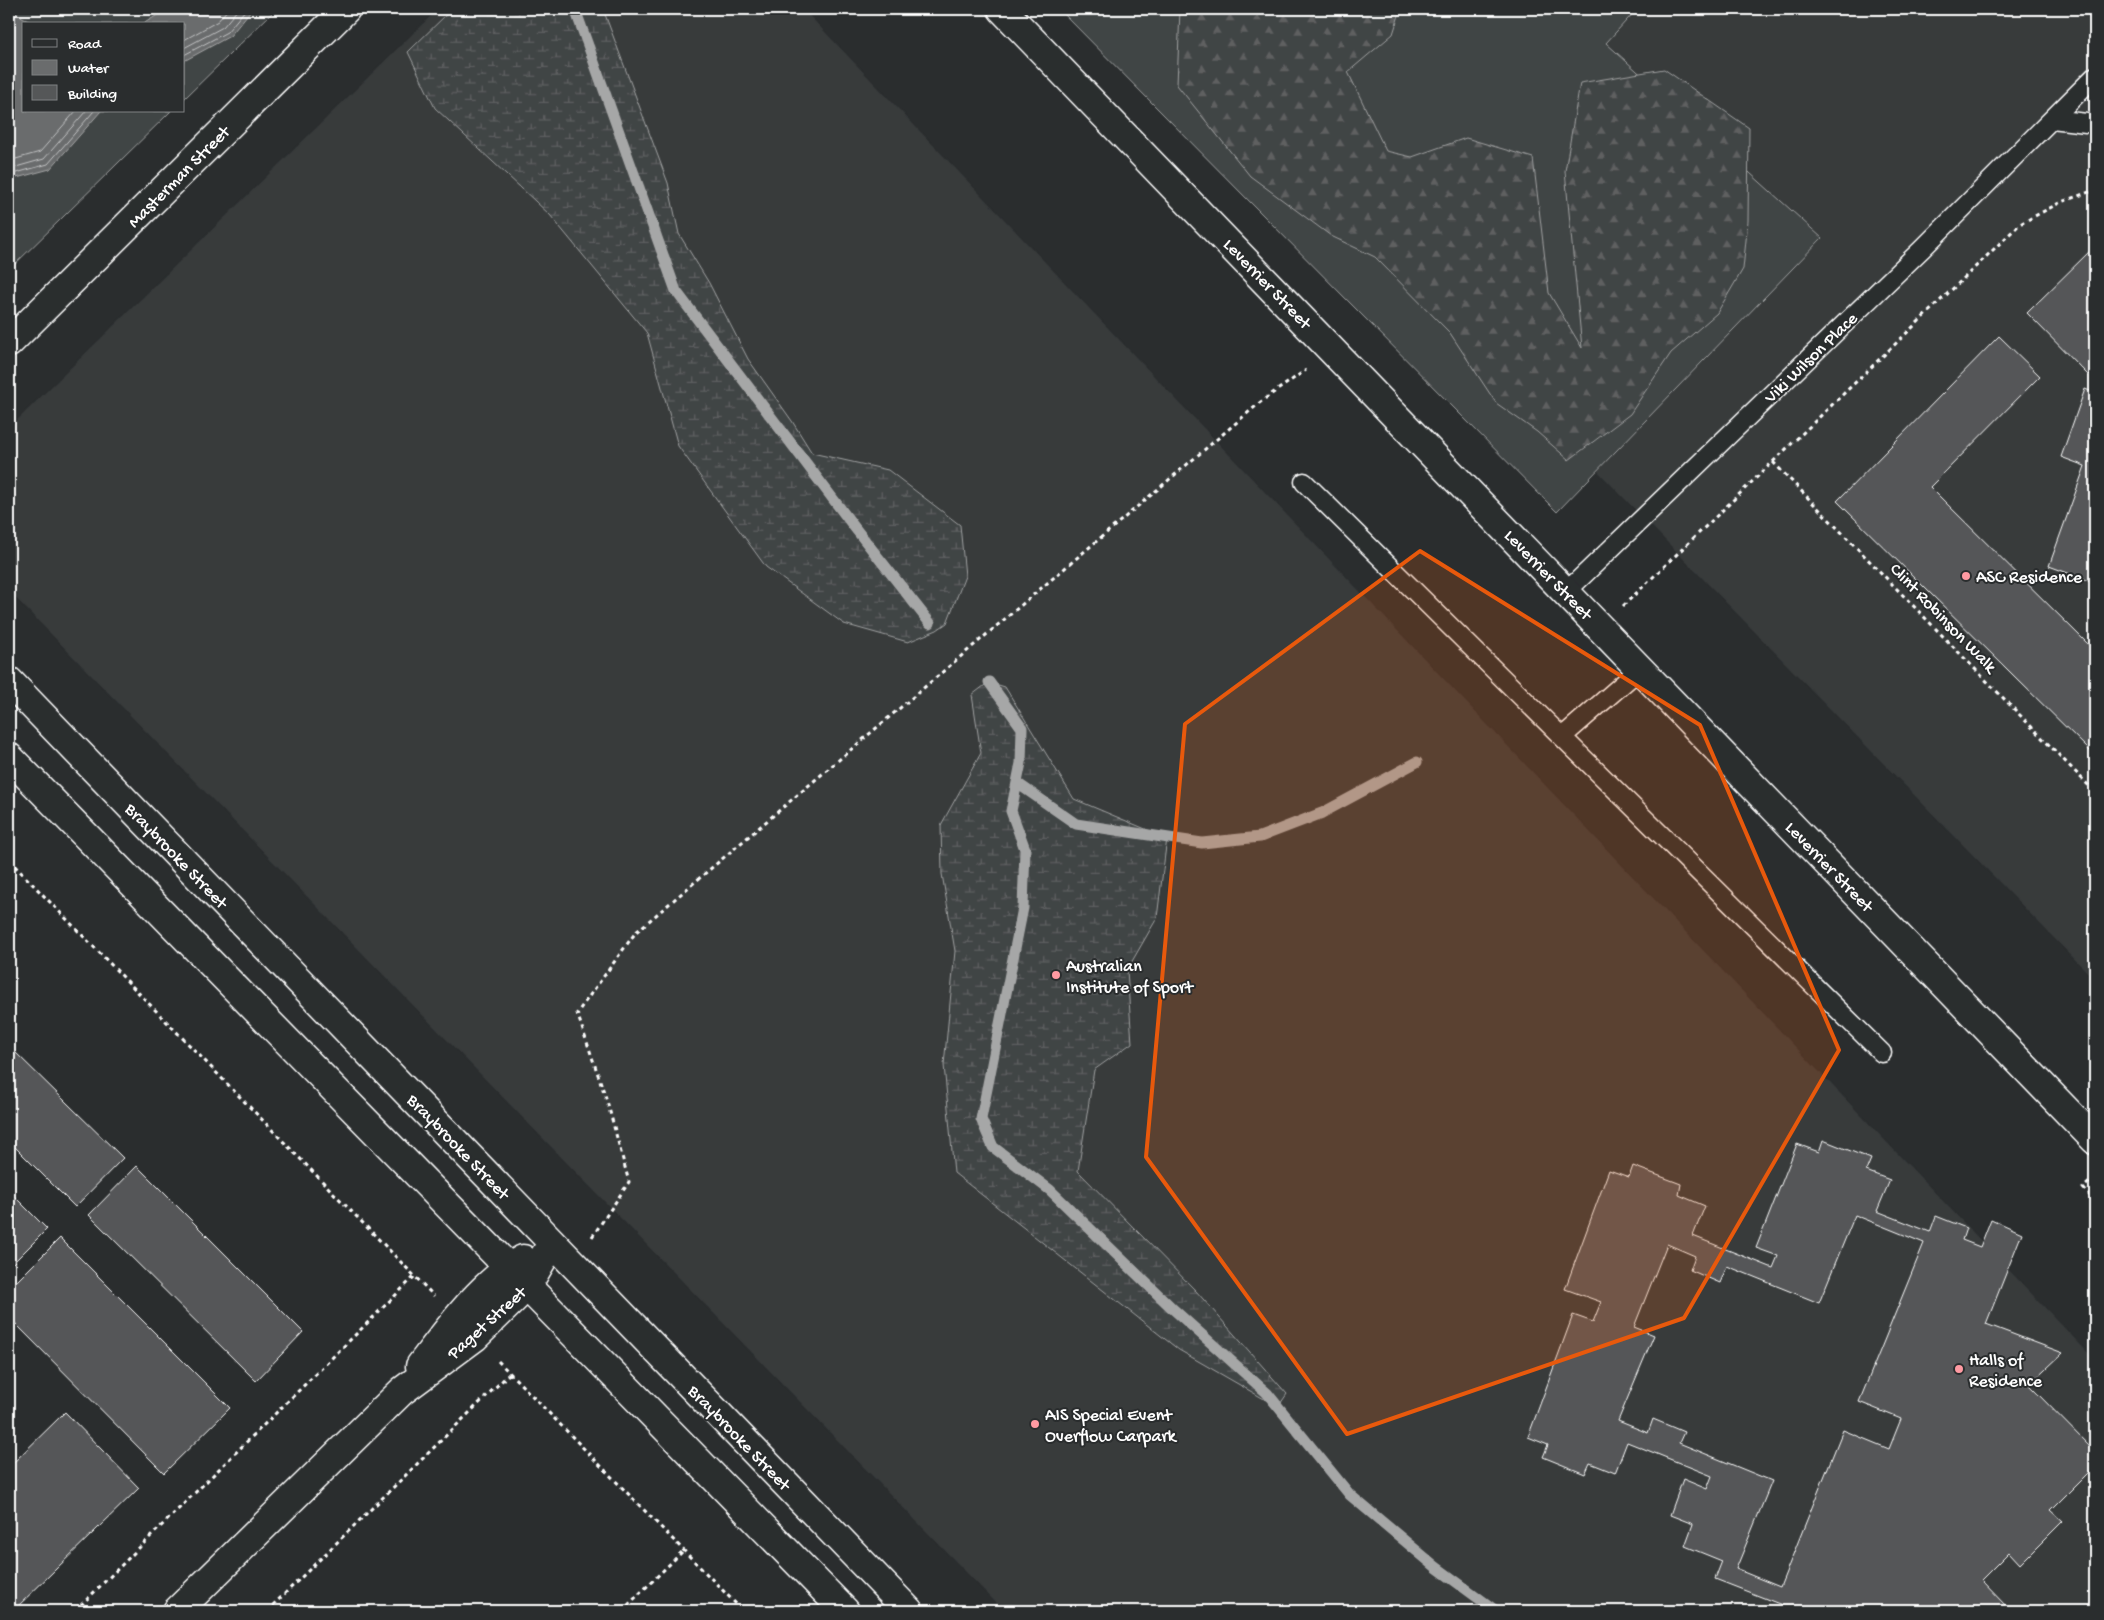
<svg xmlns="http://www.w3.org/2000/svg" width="2104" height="1620" font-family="'Gochi Hand',sans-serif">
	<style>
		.built { fill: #373a3b }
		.grass { fill: #414445; stroke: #a0a2a2 }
		.forest { fill: url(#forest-firs); stroke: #a0a2a2 }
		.wetland { fill: url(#wetland-marsh); stroke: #a0a2a2 }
		.water { fill: #6a6c6d; stroke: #a6a7a7 }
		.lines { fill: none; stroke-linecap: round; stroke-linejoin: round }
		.shore { stroke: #c3c4c5; stroke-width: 1 }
		.stream { stroke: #a6a7a7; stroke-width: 11 }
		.building { fill: #555758; stroke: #fff; fill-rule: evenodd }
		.service-casing { stroke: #fff; stroke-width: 21 }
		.minor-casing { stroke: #fff; stroke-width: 31 }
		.tertiary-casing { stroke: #fff; stroke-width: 31 }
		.path { stroke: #fff; stroke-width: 3; stroke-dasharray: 4 4; stroke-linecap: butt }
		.service { stroke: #2a2d2e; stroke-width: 18 }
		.minor { stroke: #2a2d2e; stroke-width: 28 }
		.tertiary { stroke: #2a2d2e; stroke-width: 28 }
		.marked { fill: #e8590c; fill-opacity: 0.2; stroke: #e8590c; stroke-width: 4; stroke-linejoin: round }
		.poi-dot { fill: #ff9aa2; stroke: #2a2d2e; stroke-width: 2 }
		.labels { text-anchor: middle; stroke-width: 4; stroke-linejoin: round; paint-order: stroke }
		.street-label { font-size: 18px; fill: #fff; stroke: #2a2d2e }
		.poi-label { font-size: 18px; fill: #fff; stroke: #2a2d2e; text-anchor: start }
	</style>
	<defs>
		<pattern id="forest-firs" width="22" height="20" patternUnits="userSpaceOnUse" patternTransform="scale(1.25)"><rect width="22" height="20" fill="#414445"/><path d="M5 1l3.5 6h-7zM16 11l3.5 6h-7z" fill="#5e6061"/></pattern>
		<pattern id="wetland-marsh" width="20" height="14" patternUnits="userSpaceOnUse" patternTransform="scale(1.25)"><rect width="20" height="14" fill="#414445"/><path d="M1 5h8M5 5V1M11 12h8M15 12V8" fill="none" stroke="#5e6061"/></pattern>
	</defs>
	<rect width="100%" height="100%" fill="#2a2d2e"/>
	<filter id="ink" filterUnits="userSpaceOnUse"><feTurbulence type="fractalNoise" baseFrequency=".02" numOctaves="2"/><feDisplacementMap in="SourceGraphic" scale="10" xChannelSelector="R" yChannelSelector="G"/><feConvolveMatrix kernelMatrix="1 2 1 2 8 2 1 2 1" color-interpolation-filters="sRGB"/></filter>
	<g filter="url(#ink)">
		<path class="built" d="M438,9H803L2095,1360V1611H1004L9,591V428Z
			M1146,9H2095V980Z"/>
		<path class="grass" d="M9,9H276L184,99V24H24V111H171L9,270Z
			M1059,9H1637L1606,43L1822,238L1557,512Z"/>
		<path class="forest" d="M1180,9H1401L1393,34L1348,72L1386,151L1412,157L1466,138L1533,158L1549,293L1582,348L1565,171L1580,83L1664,69L1749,128L1748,221L1743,269L1717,313L1671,353L1630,414L1569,460L1537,432L1496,403L1450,333L1375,257L1331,236L1250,176L1177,85Z"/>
		<path class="wetland" d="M452,9H603L668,183L679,234L709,283L748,359L792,421L812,453L888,470L960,525L965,576L947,623L937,630L908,642L844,624L766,567L678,446L647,333L550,215L435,108L408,52Z
			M989,682L1005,687L1074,799L1167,838L1157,918L1127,970L1132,1043L1094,1070L1078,1171L1196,1291L1287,1394L1278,1407L1179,1350L954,1173L944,1065L955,951L942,874L941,825L981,753L972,695Z"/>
		<path class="water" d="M9,9H12L22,18L35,24H24V111H101L50,169L9,180Z
			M167,9H252L230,36L184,61V24H143Z"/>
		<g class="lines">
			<path class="shore" d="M184,40L218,21L228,9
				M184,48L223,27L238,9
				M184,55L227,32L246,9
				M9,161L40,152L76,111
				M9,169L44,159L86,111
				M9,175L48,164L94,111"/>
			<path class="stream" d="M575,9L676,291L855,528L930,623
				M989,682L1022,728L1021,763L1011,811L1025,849L1023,908L981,1119L993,1147L1050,1190L1172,1308L1267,1393L1350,1495L1436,1567L1496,1611
				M1017,783L1076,824L1202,843L1260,837L1322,813L1417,762"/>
		</g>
		<path class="building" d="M2095,246V368L2088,375L2027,313Z
			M1999,336L2040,376L1930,487L2095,651V756L1837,501Z
			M2085,389L2095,393V583L2049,566L2085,466L2061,457Z
			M9,1046L123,1158L75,1207L9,1141Z
			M1823,1140L1871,1159L1866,1171L1890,1180L1877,1211L1930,1232L1936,1216L1966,1228L1962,1240L1980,1247L1991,1219L2022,1233L1986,1324L2063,1353L2029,1385L2095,1452V1466L2051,1510L2063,1521L2020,1564L2009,1552L1981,1580L2008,1608L2004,1611H1780L1782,1605L1715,1579L1722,1561L1685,1546L1693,1524L1670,1515L1683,1479L1707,1489L1712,1476L1627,1442L1615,1473L1590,1463L1585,1474L1543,1457L1548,1445L1528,1437L1573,1315L1593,1322L1601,1302L1565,1289L1609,1170L1629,1177L1633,1166L1681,1184L1679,1195L1705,1206L1693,1236L1773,1268L1778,1256L1756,1248L1797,1144L1819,1152ZM1855,1215L1924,1243L1859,1402L1901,1419L1889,1449L1843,1430L1780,1587L1736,1569L1772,1481L1679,1443L1684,1432L1653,1419L1648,1433L1618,1421L1654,1335L1634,1327L1667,1244L1695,1256L1690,1270L1720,1283L1727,1266L1819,1303Z
			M137,1166L303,1332L256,1381L89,1215Z
			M9,1191L47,1229L9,1267Z
			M60,1238L230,1408L164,1473L9,1317V1289Z
			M65,1412L139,1488L13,1611H9V1467Z"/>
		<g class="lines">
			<g class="service-casing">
				<path id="service" d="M2052,119L2095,124
					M1304,482L1882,1053
					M1566,592L1922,249L2095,76
					M1562,737L1640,669"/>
			</g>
			<g class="minor-casing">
				<path id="minor" d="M1002,9L2095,1140
					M9,343L346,9"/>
			</g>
			<g class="tertiary-casing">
				<path id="tertiary" d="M9,681L909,1611
					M9,757L845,1611
					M420,1366C448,1329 482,1282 523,1259
					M177,1611L402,1391L475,1337L527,1286L552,1243"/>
			</g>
			<path class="path" d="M1773,462L2095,792
				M1623,606L2020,224L2061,202L2095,190
				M9,860L434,1296
				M2095,1177L2083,1188L2095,1201
				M592,1237L629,1182L607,1101L577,1013L636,932L1263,400L1306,370
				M498,1361L743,1611
				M75,1611L415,1276
				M267,1611L510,1373
				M622,1611L684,1550"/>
			<use href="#service" class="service"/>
			<use href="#minor" class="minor"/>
			<use href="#tertiary" class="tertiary"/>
		</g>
	</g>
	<path class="marked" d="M1420,551L1700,725L1839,1050L1684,1318L1347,1434L1146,1157L1185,724Z"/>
	<g class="poi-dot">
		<circle cx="1966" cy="576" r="5"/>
		<circle cx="1056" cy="975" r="5"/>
		<circle cx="1959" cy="1369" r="5"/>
		<circle cx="1035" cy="1424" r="5"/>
	</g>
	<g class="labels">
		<g class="street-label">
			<text transform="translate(178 176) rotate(-45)" y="6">Masterman Street</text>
			<text transform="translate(1268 283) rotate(46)" y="6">Leverrier Street</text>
			<text transform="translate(1810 357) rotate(-44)" y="6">Viki Wilson Place</text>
			<text transform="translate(1549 574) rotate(46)" y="6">Leverrier Street</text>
			<text transform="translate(1944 617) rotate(46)" y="6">Clint Robinson Walk</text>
			<text transform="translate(177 855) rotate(46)" y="6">Braybrooke Street</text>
			<text transform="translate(1830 866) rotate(46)" y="6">Leverrier Street</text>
			<text transform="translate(459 1146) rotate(46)" y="6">Braybrooke Street</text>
			<text transform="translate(486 1322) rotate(-42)" y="6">Paget Street</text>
			<text transform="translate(740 1437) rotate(46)" y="6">Braybrooke Street</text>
		</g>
		<g class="poi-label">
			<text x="1976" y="582">ASC Residence</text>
			<text x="1066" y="971">Australian<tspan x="1066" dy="21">Institute of Sport</tspan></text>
			<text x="1969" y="1365">Halls of<tspan x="1969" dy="21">Residence</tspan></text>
			<text x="1045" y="1420">AIS Special Event<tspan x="1045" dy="21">Overflow Carpark</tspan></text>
		</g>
	</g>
	<rect width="2104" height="1620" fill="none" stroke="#2a2d2e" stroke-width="30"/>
	<rect x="15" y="15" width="2074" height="1590" fill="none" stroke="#fff" stroke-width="2" filter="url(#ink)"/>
	<rect x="22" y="22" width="162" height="90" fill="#2a2d2e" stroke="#7f8182"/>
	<rect x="32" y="39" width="25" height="8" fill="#2a2d2e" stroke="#7f8182"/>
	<text x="68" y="48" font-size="15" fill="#ffffff">Road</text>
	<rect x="32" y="60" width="25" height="15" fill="#6a6c6d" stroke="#7f8182"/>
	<text x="68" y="72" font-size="15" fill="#ffffff">Water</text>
	<rect x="32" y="85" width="25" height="15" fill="#555758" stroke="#7f8182"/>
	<text x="68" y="98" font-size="15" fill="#ffffff">Building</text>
</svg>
